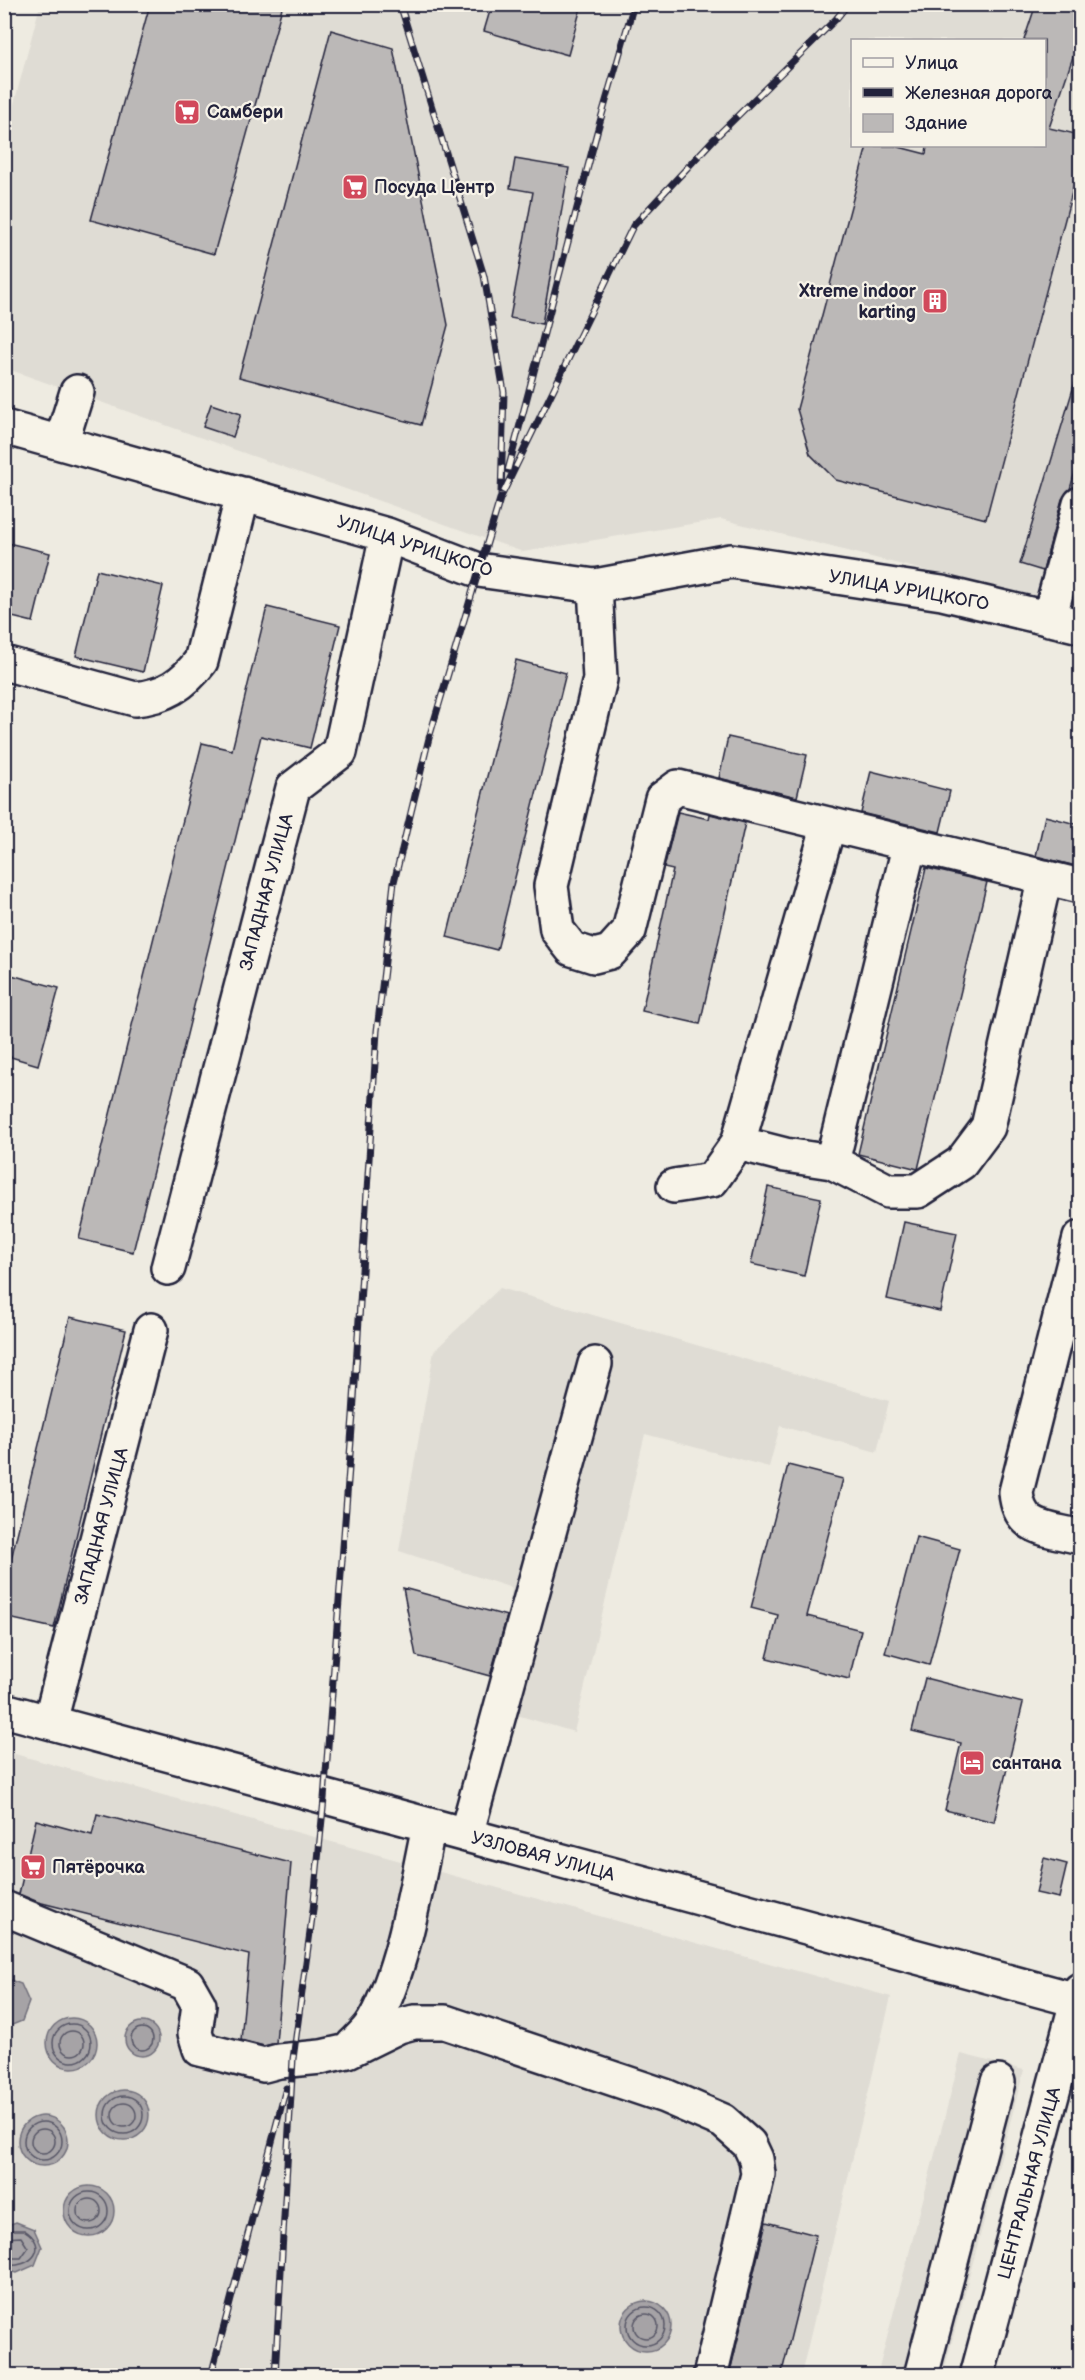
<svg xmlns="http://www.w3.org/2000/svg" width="1085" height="2380" font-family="'Balsamiq Sans',sans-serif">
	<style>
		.built { fill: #dfdcd4; fill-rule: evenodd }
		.water { fill: #a6a3a6; stroke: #716f7b; stroke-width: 1.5 }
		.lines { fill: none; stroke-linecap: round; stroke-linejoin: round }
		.shore { stroke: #575666; stroke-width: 1.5 }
		.building { fill: #bbb8b7; stroke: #22223b; stroke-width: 1.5 }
		.minor-casing { stroke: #22223b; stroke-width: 38 }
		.minor { stroke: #f7f3e8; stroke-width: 33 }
		.rail-casing { stroke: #22223b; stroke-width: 7 }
		.rail { stroke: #f7f3e8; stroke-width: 4.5; stroke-dasharray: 14; stroke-linecap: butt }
		.labels { text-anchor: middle; stroke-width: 4.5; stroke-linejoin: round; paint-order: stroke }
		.poi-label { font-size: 18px; font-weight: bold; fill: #22223b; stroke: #f7f3e8; text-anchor: start }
		.street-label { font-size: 18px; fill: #22223b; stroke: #f7f3e8 }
	</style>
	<rect width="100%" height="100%" fill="#eeebe1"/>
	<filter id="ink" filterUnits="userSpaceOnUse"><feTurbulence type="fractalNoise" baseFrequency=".0167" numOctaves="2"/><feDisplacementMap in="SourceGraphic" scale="12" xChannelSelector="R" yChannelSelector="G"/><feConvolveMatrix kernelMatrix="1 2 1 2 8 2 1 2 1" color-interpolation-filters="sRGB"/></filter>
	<g filter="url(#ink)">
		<path class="built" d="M40,5H1080V610L721,519L523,552L5,368V138ZM852,40H1044V146H852Z
			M500,1288L889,1401L877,1452L780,1426L769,1467L645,1434L574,1732L493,1708L512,1588L399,1551L434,1351Z
			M4,1751L891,1997L801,2375H5Z
			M961,2054L1024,2070L943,2375L877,2376Z"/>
		<path class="water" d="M5,1978L21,1984L29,2002L22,2021L5,2028Z
			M47 2043a25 25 0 1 1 50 0a25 25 0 1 1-50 0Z
			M125 2039a17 17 0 1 1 34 0a17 17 0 1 1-34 0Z
			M99 2115a25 25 0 1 1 50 0a25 25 0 1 1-50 0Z
			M18 2141a25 25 0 1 1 50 0a25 25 0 1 1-50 0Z
			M64 2211a25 25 0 1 1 50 0a25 25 0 1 1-50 0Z
			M16,2222L34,2229L42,2247L35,2265L17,2273L4,2270L5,2226Z
			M621 2326a25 25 0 1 1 50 0a25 25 0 1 1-50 0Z"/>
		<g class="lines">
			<path class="shore" d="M53 2043a19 19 0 1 1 38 0a19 19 0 1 1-38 0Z
				M131 2039a11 11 0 1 1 22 0a11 11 0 1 1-22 0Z
				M60 2043a12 12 0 1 1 24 0a12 12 0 1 1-24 0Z
				M105 2115a19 19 0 1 1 38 0a19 19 0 1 1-38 0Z
				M112 2115a12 12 0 1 1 24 0a12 12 0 1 1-24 0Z
				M24 2141a19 19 0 1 1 38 0a19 19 0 1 1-38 0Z
				M31 2141a12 12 0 1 1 24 0a12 12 0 1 1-24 0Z
				M70 2211a19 19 0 1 1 38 0a19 19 0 1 1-38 0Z
				M77 2211a12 12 0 1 1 24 0a12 12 0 1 1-24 0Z
				M4,2230H24C50,2246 33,2269 4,2265
				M4,2238L21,2237L28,2248L21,2258H4
				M627 2326a19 19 0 1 1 38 0a19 19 0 1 1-38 0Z
				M634 2326a12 12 0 1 1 24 0a12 12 0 1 1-24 0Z"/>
		</g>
		<path class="building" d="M150,4H283L214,254L91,220Z
			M492,4H582L568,55L484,31Z
			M1036,4H1080V36L1049,128L1080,135V162L986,519L836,480L810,454L797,409L867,146H895L926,154L927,146H1044V40H1024Z
			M331,30L393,48L448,325L421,425L239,377Z
			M515,159L569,168L542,324L510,318L533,192L510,188Z
			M1075,382L1080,383V455L1070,489L1062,499L1043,571L1020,564Z
			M211,404L241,414L233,437L203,427Z
			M4,542L50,553L33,622L4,615Z
			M97,570L163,586L143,672L76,656Z
			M267,607L340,625L310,748L261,736L133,1252L79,1239L202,743L232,750Z
			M516,660L566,673L497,950L447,937Z
			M728,737L807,755L797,797L719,778Z
			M871,771L950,791L940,832L861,813Z
			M678,812L709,819L710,814L745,823L700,1024L642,1011L673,870L664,868Z
			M1045,816L1080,825V867L1036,856Z
			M926,868L987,882L918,1169L858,1154Z
			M4,973L59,988L38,1065L4,1055Z
			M768,1187L821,1198L804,1276L751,1264Z
			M904,1222L957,1233L940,1311L887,1299Z
			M70,1317L126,1330L54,1628L4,1617V1588Z
			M788,1465L843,1479L807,1616L861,1630L849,1679L767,1658L778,1615L751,1608Z
			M916,1537L960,1549L929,1665L885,1653Z
			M403,1588L507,1616L490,1676L416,1656Z
			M925,1678L1023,1703L994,1822L945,1810L961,1743L912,1731Z
			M97,1814L291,1863L276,2043L264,2046L241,2040L249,1955L38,1902L19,1894L36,1820L92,1835Z
			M1044,1858L1067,1864L1059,1898L1036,1893Z
			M766,2222L816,2235L781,2376H729Z"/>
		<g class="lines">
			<g class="minor-casing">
				<path id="minor" d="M4,427L387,535L478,570L595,586L731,561L942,593L1080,626
					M61,443L77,392
					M595,586L600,679L551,886L557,930L572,949L594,956L610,952L629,931L662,799L678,787L1080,886
					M1049,619L1080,504
					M4,663L135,699C165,696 183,685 201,661L243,494
					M738,1143L785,1155L832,1162L888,1191H918L961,1163L988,1127L1045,877
					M832,1162L910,843
					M674,1186L712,1180L738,1143L829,824
					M1080,1238L1016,1492C1019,1531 1048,1528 1080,1537
					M168,1268L293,788L340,752L387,535
					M4,1710L1080,2001
					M50,1722L151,1330
					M466,1835L595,1364
					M4,1908L187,1984L199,2005L195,2033L200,2049L264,2065L279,2061L321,2057L348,2051L399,2026L414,2022H445L665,2096L723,2121L749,2144L756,2159L758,2174L710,2376
					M353,2045C360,2038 369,2030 374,2021C403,1970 417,1883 429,1825
					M921,2376L998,2082
					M977,2376L1080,1990"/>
			</g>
			<use href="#minor" class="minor"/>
			<g class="rail-casing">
				<path id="rail" d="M400,4L484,276L504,392L501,494
					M508,470L597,132L634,4
					M211,2376L286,2088
					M275,2376L293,2059L313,1910L324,1799L353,1415L377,1031L394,882L429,738L500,499L633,226L714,139L836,19L848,4"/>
			</g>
			<use href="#rail" class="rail"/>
		</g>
	</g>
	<defs>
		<g id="supermarket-square" transform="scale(1.35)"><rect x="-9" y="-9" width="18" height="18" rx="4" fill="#d1495b" stroke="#f7f3e8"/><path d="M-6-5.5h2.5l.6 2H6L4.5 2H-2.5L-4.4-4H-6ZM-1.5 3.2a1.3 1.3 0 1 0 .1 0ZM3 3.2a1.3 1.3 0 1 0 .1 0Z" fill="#fff"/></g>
		<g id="building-square" transform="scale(1.35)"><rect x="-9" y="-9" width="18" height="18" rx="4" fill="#d1495b" stroke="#f7f3e8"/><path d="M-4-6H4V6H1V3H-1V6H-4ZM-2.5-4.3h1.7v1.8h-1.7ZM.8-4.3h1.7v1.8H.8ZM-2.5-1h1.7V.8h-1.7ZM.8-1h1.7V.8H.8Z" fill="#fff"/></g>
		<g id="hotel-square" transform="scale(1.35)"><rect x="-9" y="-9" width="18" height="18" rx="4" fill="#d1495b" stroke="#f7f3e8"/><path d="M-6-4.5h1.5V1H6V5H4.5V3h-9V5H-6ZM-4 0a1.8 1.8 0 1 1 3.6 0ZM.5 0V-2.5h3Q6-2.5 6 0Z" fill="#fff"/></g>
	</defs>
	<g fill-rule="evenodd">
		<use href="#supermarket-square" x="187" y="112"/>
		<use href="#supermarket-square" x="355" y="187"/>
		<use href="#building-square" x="935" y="301"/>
		<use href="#hotel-square" x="972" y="1763"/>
		<use href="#supermarket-square" x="33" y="1867"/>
	</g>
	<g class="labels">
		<g class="poi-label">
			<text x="207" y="118">Самбери</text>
			<text x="374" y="193">Посуда Центр</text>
			<text x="916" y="297" text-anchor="end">Xtreme indoor<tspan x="916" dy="21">karting</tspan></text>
			<text x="992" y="1769">сантана</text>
			<text x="52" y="1873">Пятёрочка</text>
		</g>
		<g class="street-label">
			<text transform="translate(415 546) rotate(18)" y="6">УЛИЦА УРИЦКОГО</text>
			<text transform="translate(909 590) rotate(10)" y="6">УЛИЦА УРИЦКОГО</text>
			<text transform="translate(266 892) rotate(-75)" y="6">ЗАПАДНАЯ УЛИЦА</text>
			<text transform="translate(101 1526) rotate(-75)" y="6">ЗАПАДНАЯ УЛИЦА</text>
			<text transform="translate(543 1856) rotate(15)" y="6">УЗЛОВАЯ УЛИЦА</text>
			<text transform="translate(1029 2183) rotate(-75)" y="6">ЦЕНТРАЛЬНАЯ УЛИЦА</text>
		</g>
	</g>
	<rect width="1085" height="2380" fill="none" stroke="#f7f3e8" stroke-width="24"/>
	<rect x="12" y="12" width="1061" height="2356" fill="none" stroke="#22223b" stroke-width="2" filter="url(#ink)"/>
	<rect x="851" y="39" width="195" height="108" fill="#f7f3e8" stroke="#a29fa3" stroke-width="1.5"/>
	<rect x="863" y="58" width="30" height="9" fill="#f7f3e8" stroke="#a29fa3" stroke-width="1.5"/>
	<text x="905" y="69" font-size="18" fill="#22223b">Улица</text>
	<rect x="863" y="88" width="30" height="9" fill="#22223b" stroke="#a29fa3" stroke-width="1.5"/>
	<text x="905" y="99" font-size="18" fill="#22223b">Железная дорога</text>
	<rect x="863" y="114" width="30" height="18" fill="#bbb8b7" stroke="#a29fa3" stroke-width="1.5"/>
	<text x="905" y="129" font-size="18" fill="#22223b">Здание</text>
</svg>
